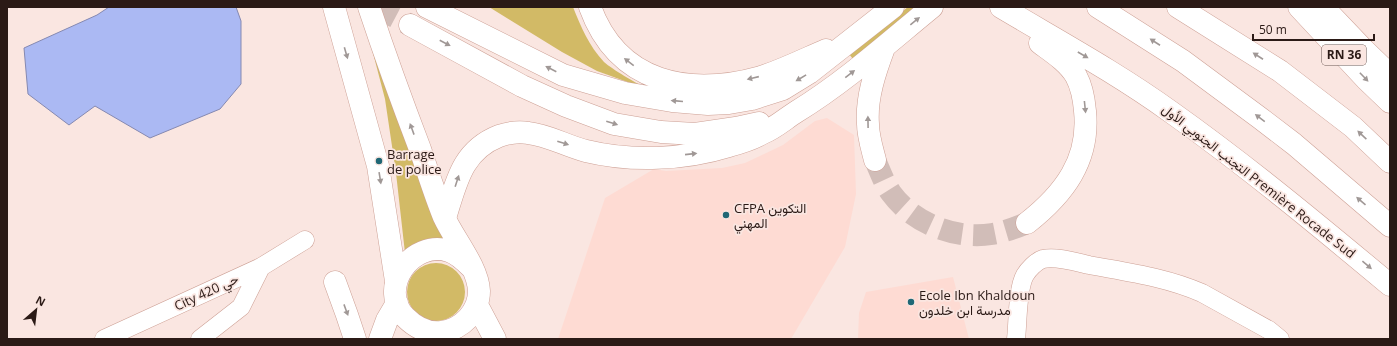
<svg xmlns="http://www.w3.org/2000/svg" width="1397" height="346" font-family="'Open Sans',Vazirmatn,sans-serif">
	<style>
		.built { fill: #fedbd3 }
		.green { fill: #d2ba66 }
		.water { fill: #abb9f3; stroke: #8589b1 }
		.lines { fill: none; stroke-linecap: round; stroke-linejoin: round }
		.highway-tunnel { stroke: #d1bdb8; stroke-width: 22; stroke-dasharray: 22 11; stroke-linecap: butt }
		.street-casing { stroke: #cda095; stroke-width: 19 }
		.primary-casing { stroke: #cda095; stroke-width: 23 }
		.highway-casing { stroke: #cda095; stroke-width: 23 }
		.street { stroke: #fff; stroke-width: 18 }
		.primary { stroke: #fff; stroke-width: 22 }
		.highway { stroke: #fff; stroke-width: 22 }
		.oneway { fill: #a09896 }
		.poi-dot { fill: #1f6775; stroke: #fae6e1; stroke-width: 1.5 }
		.labels { text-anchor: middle; stroke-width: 3.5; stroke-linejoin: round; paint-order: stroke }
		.shield { fill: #fae6e1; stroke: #695753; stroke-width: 1 }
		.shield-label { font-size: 12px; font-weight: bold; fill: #2b1a16 }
		.poi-label { font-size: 13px; fill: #2b1a16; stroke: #fae6e1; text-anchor: start }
		.street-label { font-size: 13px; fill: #2b1a16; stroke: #fae6e1 }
	</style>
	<rect width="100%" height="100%" fill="#fae6e1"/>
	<path class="built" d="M827,118L854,135L856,194L845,247L791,339H558L605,198L654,169L666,171L722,168L745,163L783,145L815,121Z
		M953,277L969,339H858L859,313L866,292Z"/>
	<path class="green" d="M361,7L446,245L405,253L396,173L385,99Z
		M489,7H573C581,27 589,46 604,62C613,70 635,82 647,89L597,71L562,52Z
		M908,7H919L853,59L849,54Z
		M407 292a29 29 0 1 1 58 0a29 29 0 1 1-58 0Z"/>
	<path class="water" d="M109,7H236L241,21V84L220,109L150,138L95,106L69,125L28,94L24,48L97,15Z"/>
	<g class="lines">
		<path class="highway-tunnel" d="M376,7L410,25
			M875,160C880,171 884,183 891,193C913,223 955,240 992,234C1004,232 1015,228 1027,223"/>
		<g class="street-casing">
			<path id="street" d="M104,339L261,267L305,240
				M200,339L241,307L261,267
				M1016,339C1018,323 1017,289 1025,275C1028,270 1036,261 1043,259C1056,256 1076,262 1089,265C1126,272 1166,277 1202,293L1269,330L1280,339"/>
		</g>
		<g class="primary-casing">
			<path id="primary" d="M334,7L378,166L396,281
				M369,7C385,55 402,102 420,149C428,172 435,195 444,217C454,239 478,267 479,291C479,312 462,329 442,332C427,334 415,327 405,317C377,288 412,239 449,251C458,254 465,261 471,267
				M335,282L347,315L355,339
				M477,305L495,339
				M380,339L387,320L397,303"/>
		</g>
		<g class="highway-casing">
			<path id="highway" d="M427,7L563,75L625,93L672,101L708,104L729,103L752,99L783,89L809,73L893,7
				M590,7C618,84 689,97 761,77C783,70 805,59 826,50
				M1001,7C1058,41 1117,73 1171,112C1247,166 1318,225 1390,285
				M1098,7L1183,61L1260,118L1294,144L1390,226
				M1178,7L1280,71L1353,127L1390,162
				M1299,7L1366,79L1390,102
				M1323,7L1364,50L1390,75
				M410,25L522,86L566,106L614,124L661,132L695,134L736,128L759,123
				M875,160C872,148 868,136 868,124C866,98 875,72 884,48
				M445,218C456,184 461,151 499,136C508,133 518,131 528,133C548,135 566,146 586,151C631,162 684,160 729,146C740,143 753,139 763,133C775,128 785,119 796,112C845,82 888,43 932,7
				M1027,223C1064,194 1090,160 1085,111C1084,99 1082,87 1076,76C1068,62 1052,52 1040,43"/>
		</g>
		<use href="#street" class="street"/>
		<use href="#primary" class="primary"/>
		<use href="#highway" class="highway"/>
	</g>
	<defs><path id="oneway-solid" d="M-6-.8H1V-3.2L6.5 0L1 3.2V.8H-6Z"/></defs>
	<g class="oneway">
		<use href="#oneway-solid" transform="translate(915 21) rotate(-39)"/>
		<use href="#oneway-solid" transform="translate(1155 42) rotate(-147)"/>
		<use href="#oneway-solid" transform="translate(445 43) rotate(28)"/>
		<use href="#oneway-solid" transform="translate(346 53) rotate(74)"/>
		<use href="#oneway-solid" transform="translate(1083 55) rotate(30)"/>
		<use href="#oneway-solid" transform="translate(1258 56) rotate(-147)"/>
		<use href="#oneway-solid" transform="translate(629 62) rotate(-142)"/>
		<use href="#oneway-solid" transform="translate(551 69) rotate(-153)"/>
		<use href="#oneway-solid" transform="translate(850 74) rotate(-38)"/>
		<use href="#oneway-solid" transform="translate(1364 77) rotate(46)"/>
		<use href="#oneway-solid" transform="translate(753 78) rotate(167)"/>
		<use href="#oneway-solid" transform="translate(801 78) rotate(149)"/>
		<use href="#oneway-solid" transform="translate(677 101) rotate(-175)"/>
		<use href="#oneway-solid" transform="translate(1085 107) rotate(84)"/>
		<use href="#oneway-solid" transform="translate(1260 118) rotate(-143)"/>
		<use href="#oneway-solid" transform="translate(868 122) rotate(-91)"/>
		<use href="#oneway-solid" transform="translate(612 123) rotate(17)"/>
		<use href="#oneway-solid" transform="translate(412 129) rotate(-110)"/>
		<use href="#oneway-solid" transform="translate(1362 135) rotate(-137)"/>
		<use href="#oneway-solid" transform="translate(563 143) rotate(18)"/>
		<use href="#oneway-solid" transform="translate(691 154) rotate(-6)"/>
		<use href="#oneway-solid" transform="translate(380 178) rotate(81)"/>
		<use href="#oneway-solid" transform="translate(457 181) rotate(-72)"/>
		<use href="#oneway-solid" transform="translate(1361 201) rotate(-139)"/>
		<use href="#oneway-solid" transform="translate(1367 265) rotate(40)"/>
		<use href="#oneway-solid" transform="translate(346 310) rotate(70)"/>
	</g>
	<g class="poi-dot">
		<circle cx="379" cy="161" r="4"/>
		<circle cx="726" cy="215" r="4"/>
		<circle cx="911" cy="302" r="4"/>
	</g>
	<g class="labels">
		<rect class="shield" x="1322" y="45" width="44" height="20" rx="3"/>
		<g class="shield-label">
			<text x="1344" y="59">RN 36</text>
		</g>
		<g class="poi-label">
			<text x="387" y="159">Barrage<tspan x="387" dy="15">de police</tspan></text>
			<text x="734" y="213">CFPA التكوين<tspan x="734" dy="15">المهني</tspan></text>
			<text x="919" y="300">Ecole Ibn Khaldoun<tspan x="919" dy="15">مدرسة ابن خلدون</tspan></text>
		</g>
		<g class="street-label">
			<text transform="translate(1259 181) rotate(38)" y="5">التجنب الجنوبي الأول Première Rocade Sud</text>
			<text transform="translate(206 292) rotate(-25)" y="5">City 420 حي</text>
		</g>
	</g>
	<rect width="1397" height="346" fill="none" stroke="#2b1a16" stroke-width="16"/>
	<g transform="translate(36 310) rotate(28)" stroke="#fae6e1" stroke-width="3" paint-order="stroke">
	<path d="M0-3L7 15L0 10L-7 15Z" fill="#2b1a16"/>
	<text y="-6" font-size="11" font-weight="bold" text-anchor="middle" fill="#2b1a16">N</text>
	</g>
	<path d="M1253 34v6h121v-6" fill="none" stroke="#2b1a16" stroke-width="2"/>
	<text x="1259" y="34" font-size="12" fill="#2b1a16" stroke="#fae6e1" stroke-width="3" paint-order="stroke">50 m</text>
</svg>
